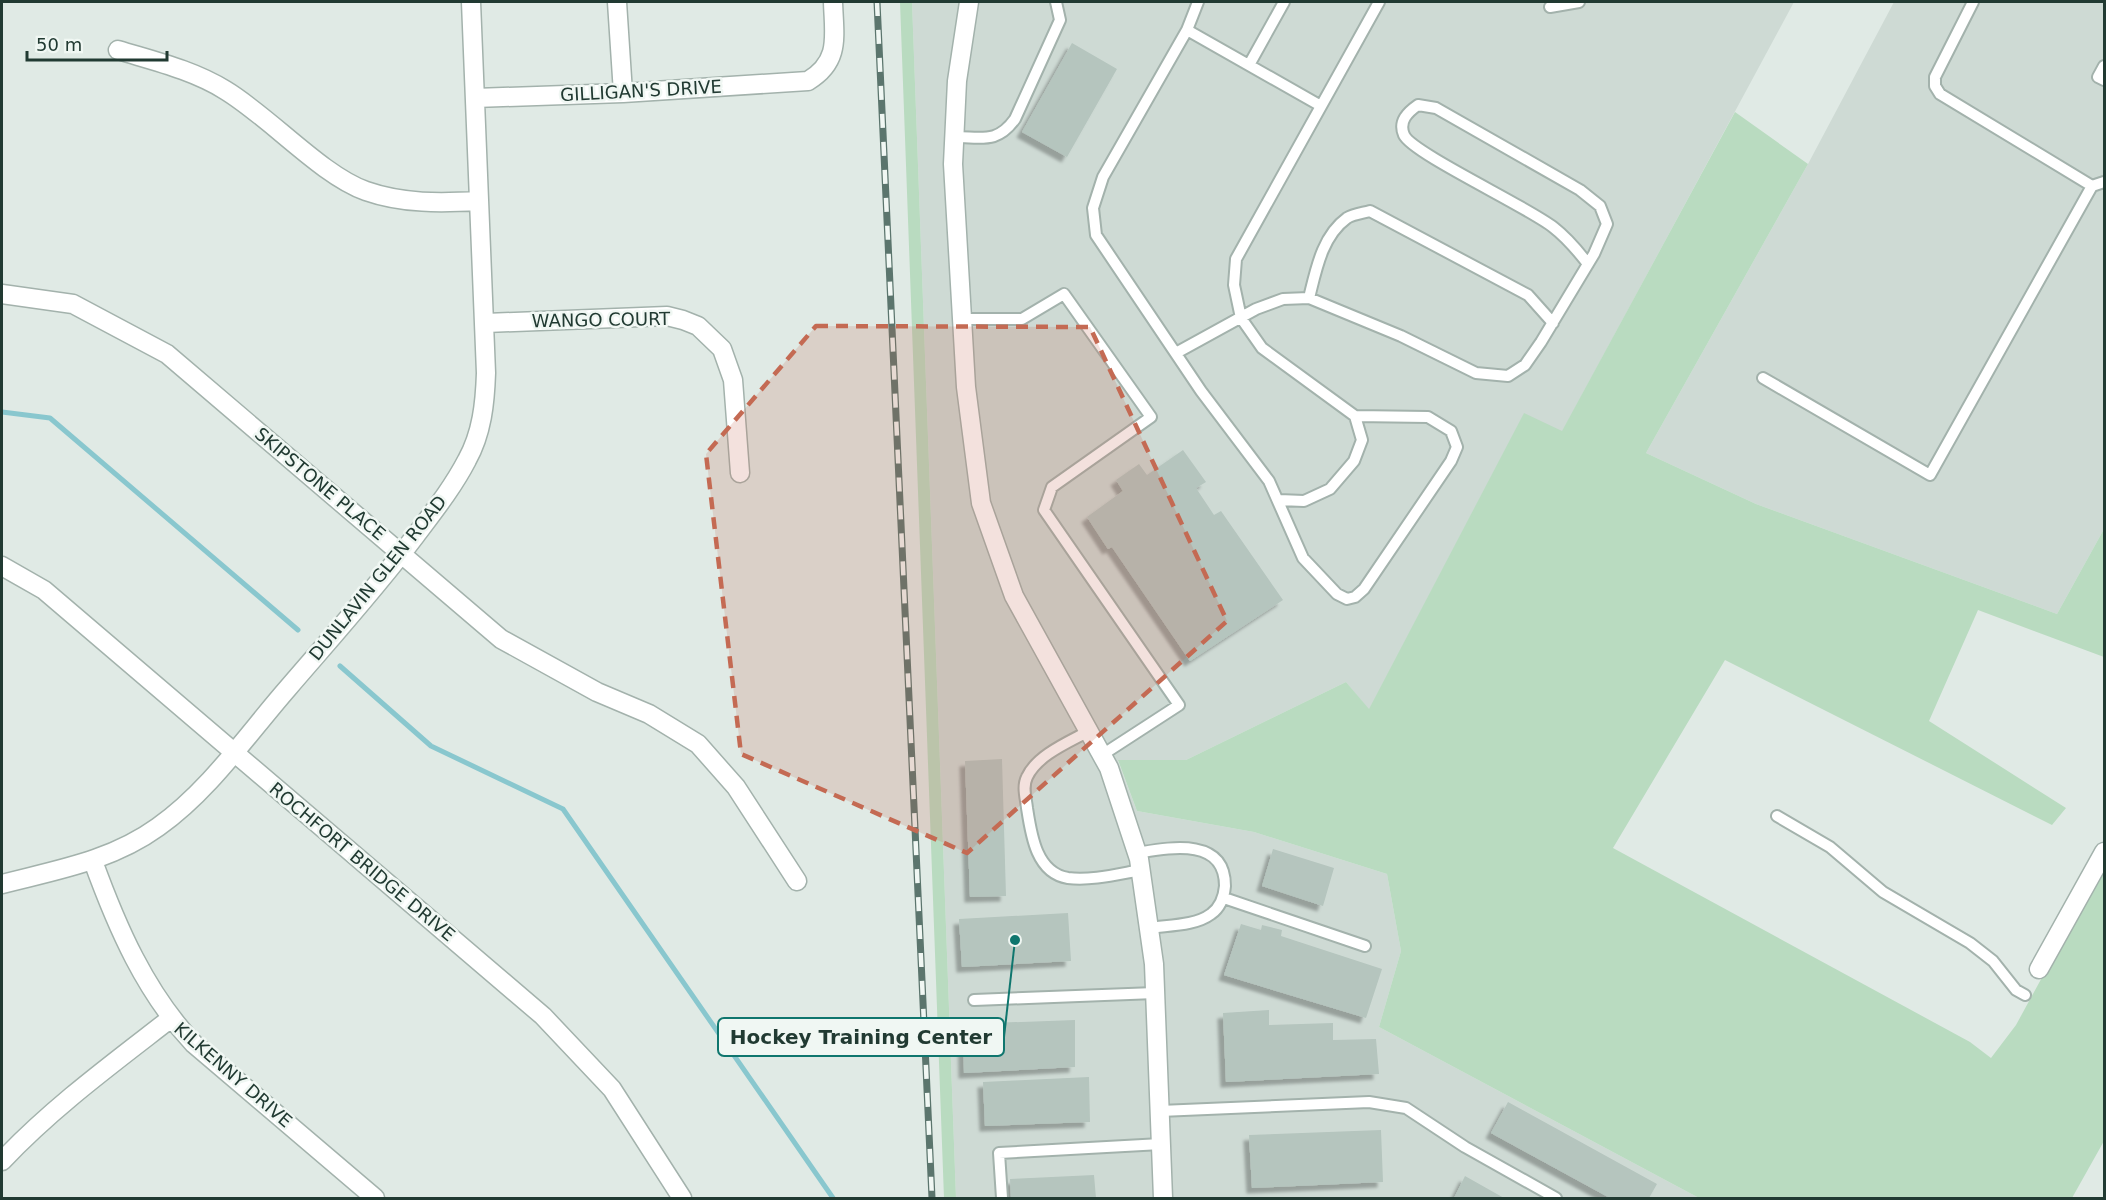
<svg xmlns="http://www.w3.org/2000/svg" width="2106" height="1200" font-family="'DejaVu Sans',sans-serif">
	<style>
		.built { fill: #cedad4 }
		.green { fill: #b9dbc0 }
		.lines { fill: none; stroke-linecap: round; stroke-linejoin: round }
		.stream { stroke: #89c7ce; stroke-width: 5 }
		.building { fill: #b5c5be; filter: url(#shadow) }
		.service-casing { stroke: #a3b2ac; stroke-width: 14 }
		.minor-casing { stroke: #a3b2ac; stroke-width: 21 }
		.service { stroke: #fff; stroke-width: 10 }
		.minor { stroke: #fff; stroke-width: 18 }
		.rail-casing { stroke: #5b756d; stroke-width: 7 }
		.rail { stroke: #f0f7f3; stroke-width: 4.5; stroke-dasharray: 14; stroke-linecap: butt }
		.marked { fill: #c46a53; fill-opacity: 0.2; stroke: #c46a53; stroke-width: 4.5; stroke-dasharray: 12 8; stroke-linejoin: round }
		.labels { text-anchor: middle; stroke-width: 5; stroke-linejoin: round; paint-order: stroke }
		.street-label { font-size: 18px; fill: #213a32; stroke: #f0f7f3 }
		.leader { fill: none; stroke: #0f766e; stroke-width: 2 }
		.callout-dot { fill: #0f766e; stroke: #f0f7f3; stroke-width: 2 }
		.callout { fill: #f0f7f3; stroke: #0f766e; stroke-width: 2 }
		.callout-label { font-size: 20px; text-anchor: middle; font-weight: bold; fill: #213a32 }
	</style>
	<defs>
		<filter id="shadow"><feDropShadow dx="-5.5" dy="5.5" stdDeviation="1.5" flood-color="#0004"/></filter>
	</defs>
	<rect width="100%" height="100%" fill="#e0eae5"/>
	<path class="built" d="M912,2H1794L1562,432L1524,414L1369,710L1346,682L1186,760L1118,761L1137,811L1254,832L1387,874L1401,951L1379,1027L1699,1198H956Z
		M1894,2H2104V529L2057,614L1756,504L1646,453L1808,164Z"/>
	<path class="green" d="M900,2H912L956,1198H944Z
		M1735,112L1808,164L1646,453L1756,504L2057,614L2104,529V657L1978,610L1929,721L2066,808L2052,825L1725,660L1613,848L1970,1042L1991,1058L2016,1025L2104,864V1141L2072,1198H1699L1379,1027L1401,951L1387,874L1254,832L1137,811L1118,760H1186L1346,682L1369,709L1524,413L1562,431Z"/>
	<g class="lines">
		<path class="stream" d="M2,412L50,418L298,630
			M340,666L431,746L563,809L833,1198"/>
	</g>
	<path class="building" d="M1072,43L1117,69L1067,157L1022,132Z
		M1183,450L1206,482L1196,488L1214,515L1221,511L1283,600L1190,661L1112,547L1108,549L1087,517L1123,491L1116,480L1139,464L1147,475Z
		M1002,759L1006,896L970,897L965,761Z
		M1273,849L1334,868L1323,906L1262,886Z
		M1068,913L1071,961L962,967L959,919Z
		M1241,924L1261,930L1262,925L1282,930L1281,936L1382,969L1366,1018L1224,975Z
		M1269,1010V1025L1333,1023V1040L1376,1039L1379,1074L1226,1082L1223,1013Z
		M1075,1020V1067L964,1073L963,1024Z
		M1089,1077L1090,1122L985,1126L983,1082Z
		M1508,1102L1657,1184L1649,1198H1610L1491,1133Z
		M1381,1130L1383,1182L1252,1188L1249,1135Z
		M1094,1175L1096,1198H1011L1010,1179Z
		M1465,1176L1504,1198H1454Z"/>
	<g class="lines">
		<g class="service-casing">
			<path id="service" d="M1198,2L1187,30L1103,177L1093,208L1096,235L1201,391L1269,481L1303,558L1337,594L1347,599L1355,597L1364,589L1451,461L1457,447L1451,431L1428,417L1355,416L1262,348L1241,318L1234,285L1236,259L1379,2
				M1973,2L1935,77V86L1940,94L2092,186L2104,182
				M1550,7L1579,2
				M1187,30L1321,106
				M1249,65L1284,2
				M2104,66L2098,77L2104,80
				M955,137C982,137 997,144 1015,119L1060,20L1056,2
				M1309,298C1316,270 1322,236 1347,218C1353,214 1363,213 1370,211L1528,295L1553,323
				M962,319H1022L1064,294L1151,417L1052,487L1044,510L1179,705L1102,755
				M1176,353L1256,309L1283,299L1309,298L1401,336L1476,373L1508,376L1525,365L1541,342L1594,254L1607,224L1600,206L1580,190L1436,108L1418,105C1408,112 1398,121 1404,135C1412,153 1528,207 1553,227C1566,237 1578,251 1588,264
				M1763,378L1930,475L2092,186
				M1279,500L1304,501L1330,489L1354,461L1362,440L1355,416
				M1089,731C1069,742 1037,755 1027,777C1022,787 1026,798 1027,808C1031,834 1036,873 1068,878C1091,881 1118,874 1141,870
				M1777,816L1830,847L1883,892L1970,943L1993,961L2016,990L2025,995
				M1137,853C1168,848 1225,836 1225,886C1224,897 1221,907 1211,914C1195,926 1169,925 1149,928
				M1224,898L1365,946
				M974,1000L1155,993
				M1160,1111L1369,1102L1406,1108L1465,1147L1556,1198
				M1002,1198L999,1153L1161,1144"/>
		</g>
		<g class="minor-casing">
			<path id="minor" d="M617,2L623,93
				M969,2L957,81L953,164L966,387L981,503L1014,596L1109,768L1139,859L1154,964L1163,1198
				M118,50C154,61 193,70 225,90C270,117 321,175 366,191C403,204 441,203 479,201
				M475,98L623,93L808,81C841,61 834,36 833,2
				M2,294L73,304L167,354L501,639L597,692L649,714L698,744L736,787L797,881
				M486,323L667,316L683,320L698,326L722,349L733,380L740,473
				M2,566L44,590L543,1016L612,1089L682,1198
				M93,861C117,927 145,992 194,1044L375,1198
				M2,884C56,870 111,861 158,827C209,791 247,735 288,688C331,638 376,588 416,535C434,511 453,487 467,460C482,433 485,403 486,373L471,2
				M2039,969L2104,852
				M2,1161C52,1108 112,1064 170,1019"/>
		</g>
		<use href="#service" class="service"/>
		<use href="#minor" class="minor"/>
		<g class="rail-casing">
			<path id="rail" d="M877,2L932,1198"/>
		</g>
		<use href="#rail" class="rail"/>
	</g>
	<path class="marked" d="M816,326L1090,327L1227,621L967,853L741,754L706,454Z"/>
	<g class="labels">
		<g class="street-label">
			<text transform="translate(641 91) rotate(-3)" y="6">GILLIGAN'S DRIVE</text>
			<text transform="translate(601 320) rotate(-1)" y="6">WANGO COURT</text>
			<text transform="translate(320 484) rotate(40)" y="6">SKIPSTONE PLACE</text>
			<text transform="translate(378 578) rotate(-51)" y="6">DUNLAVIN GLEN ROAD</text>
			<text transform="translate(362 862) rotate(40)" y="6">ROCHFORT BRIDGE DRIVE</text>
			<text transform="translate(233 1075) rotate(41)" y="6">KILKENNY DRIVE</text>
		</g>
	</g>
	<path class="leader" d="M1015 940L1004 1037"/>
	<circle class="callout-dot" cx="1015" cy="940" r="6"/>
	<rect class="callout" x="718" y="1018" width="286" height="38" rx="6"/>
	<g class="callout-label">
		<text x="861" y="1044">Hockey Training Center</text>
	</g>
	<rect width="2106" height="1200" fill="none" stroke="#213a32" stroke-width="6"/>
	<path d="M27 51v9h140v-9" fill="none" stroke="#213a32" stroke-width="3"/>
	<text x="36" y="51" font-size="18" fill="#213a32" stroke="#f0f7f3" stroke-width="4.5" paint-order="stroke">50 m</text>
</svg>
